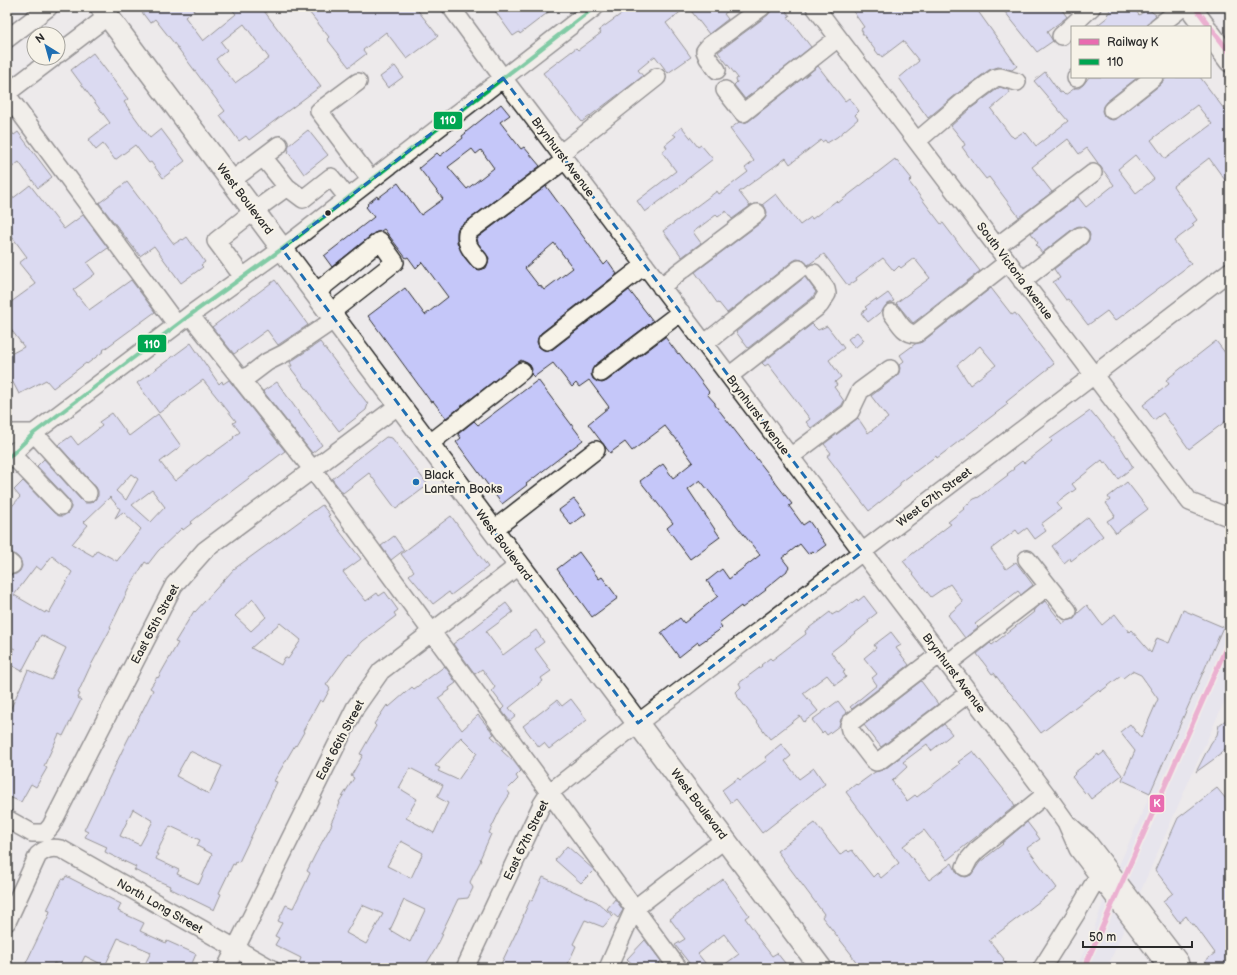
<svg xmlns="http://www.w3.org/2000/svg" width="1237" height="975" font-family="'Balsamiq Sans',sans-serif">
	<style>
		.built { fill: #e1e0ef }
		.building { fill: #c5c7f9; stroke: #2b2b2b; fill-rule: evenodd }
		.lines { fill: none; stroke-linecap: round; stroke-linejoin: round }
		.minor-casing { stroke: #2b2b2b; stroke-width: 20 }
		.major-casing { stroke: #2b2b2b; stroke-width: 24 }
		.minor { stroke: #f7f3e8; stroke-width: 17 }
		.major { stroke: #f7f3e8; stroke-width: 21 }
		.bus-1-casing { stroke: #f7f3e8; stroke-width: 7 }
		.bus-1 { stroke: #00a651; stroke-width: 4 }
		.rail-1-casing { stroke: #f7f3e8; stroke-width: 8 }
		.rail-1 { stroke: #e96bb0; stroke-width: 5 }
		.marked { fill: none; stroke: #1f6fb2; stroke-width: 3; stroke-dasharray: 8 5; stroke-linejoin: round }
		.bus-dot { fill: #2b2b2b; stroke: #f7f3e8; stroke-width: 1.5 }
		.poi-dot { fill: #1f6fb2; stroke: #f7f3e8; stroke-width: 1.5 }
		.labels { text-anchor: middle; stroke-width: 4; stroke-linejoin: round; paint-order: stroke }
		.street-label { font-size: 12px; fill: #2b2b2b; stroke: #f7f3e8 }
		.poi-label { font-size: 12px; fill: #2b2b2b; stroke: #f7f3e8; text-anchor: start }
		.line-badge { stroke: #f7f3e8; stroke-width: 1.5 }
		.badge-label { font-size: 11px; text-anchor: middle; font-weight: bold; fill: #fff }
	</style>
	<rect width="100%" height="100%" fill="#edeaeb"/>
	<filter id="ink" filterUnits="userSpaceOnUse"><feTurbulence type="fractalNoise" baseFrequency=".025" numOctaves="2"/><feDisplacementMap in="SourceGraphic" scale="8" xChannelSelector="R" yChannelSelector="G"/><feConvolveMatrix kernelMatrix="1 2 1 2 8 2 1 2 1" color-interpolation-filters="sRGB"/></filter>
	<g filter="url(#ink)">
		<path class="built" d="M1230,613V689L1199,758L1107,968H1076L1092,935L1102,905L1120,863Z"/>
		<path class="building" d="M138,7H198L185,17L203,41L236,14L230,7H261L321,86L249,140L246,136L239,141L220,115L225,111L177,47L155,19L150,23ZM244,24L269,58L235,83L216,59L227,50L221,42Z
			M305,7H415L438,36L407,59L386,32L363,50L366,54L349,67L327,39L329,37Z
			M492,7H555L520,34L519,32L513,36Z
			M631,7H687L666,23L691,57L668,73L655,56L638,70L643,76L582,122L543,73L576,48L578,50L601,33L599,30Z
			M688,7H733L724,14L728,19L709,34Z
			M772,7H783L790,16L788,17L811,47L745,99L734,85L737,82L736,79L738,78L718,52L768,15L771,11Z
			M850,7H975L1017,66L1012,70L998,67L989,70L958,93L928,118L899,78L919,61L903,41L882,57L880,54L879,55L862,33H863L861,29L864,27Z
			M1001,7H1060L1067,17L1047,32L1053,41L1037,52Z
			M1107,7H1133L1139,15L1148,9L1156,15L1148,23L1147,27H1095L1109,16L1107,14L1111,12Z
			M93,53L128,99L124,102L150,138L161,129L185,161L163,178L151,162L149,163L135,145L115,160L103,144L96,150L88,140L110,123L71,70Z
			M395,66L403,77L388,88L380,77Z
			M818,66L845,101L849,98L859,111L855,115L858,119L837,137L827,143L825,140L822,142L821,140L790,164L786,158L739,192L750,206L732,219L726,211L718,217L716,215L693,232L701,243L682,257L663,231L717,191L719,194L748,172L745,168L754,161L730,129L739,122L744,123L749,121Z
			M1045,72L1060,93L1062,92L1065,95L1075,88H1079L1083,85L1089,77H1138L1106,102L1103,106L1102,111L1104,116L1108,119L1113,120L1118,118L1160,85L1167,77H1200L1230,117V187L1209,158L1173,186L1197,220L1192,224L1194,226L1174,241L1191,264L1115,321L1107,311L1088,325L1068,299L1066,300L1053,282L1060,278L1054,269L1086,244L1089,240L1090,235L1088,230L1083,227L1079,226L1074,228L1042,253L1036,245L1038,243L1031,233L1078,197L1086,207L1114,185L1087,148L1079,154L1068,139L1032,167L1052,192L1019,217L989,177L986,179L978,169L962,147L965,145L963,141L951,126L970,109L1000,87L1008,90L1010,93L991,109L1011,136H1012L1014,138L1023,132L1025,134L1026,133L1036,146L1068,121L1034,81ZM1197,105L1212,124L1165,159L1151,140ZM1135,155L1154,179L1136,193L1118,169Z
			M501,104L510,115L500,122L521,149L524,147L540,166L458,228L457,232V242L464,257L475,269L480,270L486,268L488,263L489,258L478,243L477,238L546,186L604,265L608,261L617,274L541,333L538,338L537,342L539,347L544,350L549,351L553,349L629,290L653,321L595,365L592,370L591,374L593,379L598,382L602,383L607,381L665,337L678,354L679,353L694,372L709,392L707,394L715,403V405L792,504L789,506L803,525L809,521L826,545L815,553L813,551L808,554L800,544L782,558L789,567L787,570V571L765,589L766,590L742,608L741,606L719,623L722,627L718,631L699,644L698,642L679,657L661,633L680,618L684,623L718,596L707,581L722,569L729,579L760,555L700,480L688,489L720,537L690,559L667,528L673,523L640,481L663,464L673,478L693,462L674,436H673L665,426L632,451L625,442L610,453L588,424L609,407L589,380L579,387L576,383L572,387L553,363L534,377L531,374L532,369L530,365L521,360L446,418L433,401L431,402L368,316L405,288L425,315L448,297L422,262L416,268L408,257L406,258L384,229L381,231L374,233L332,267L324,256L374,217L366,207L368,205L367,204L377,196L378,198L398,183L421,215L443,199L419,168L437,153L440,156L463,138L462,136L466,133V132ZM472,149L476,154L481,150L494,168L467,189L448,167ZM554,243L573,268L544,290L540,285L539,286L525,268Z
			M7,126L14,135L18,132L52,177L38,188L19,162L7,171Z
			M682,127L698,147L701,145L713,159L686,180L687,181L645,212L637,201L676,171L662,152L667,148L665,145L676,136L673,134Z
			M308,130L328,155L304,174L288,152L289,151L288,149L289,145Z
			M895,159L896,161L897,160L912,179L909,182L941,224L943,223L980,271L913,323L896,303L930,278L914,258L901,268L899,266L894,271L883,258L856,278L857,280L848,286L824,254L808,265L803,260L797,259L793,261L727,313L719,303L718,304L695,272L763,221L766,217L767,212L765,207L762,205L776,194L800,225L811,217L812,219L836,201L838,203Z
			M127,182L174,244L182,239L183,240L187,237L205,262L201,265L203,267L181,283L154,246L140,256L99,203Z
			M30,185L64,229L83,215L108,248L87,263L95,274L73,290L89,310L131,280L155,312L103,350L104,351L87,364L86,363L53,388L46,380L19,394L7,371V356L24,347L7,324V305L36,284L19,263L27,257L7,230V203Z
			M805,277L816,292L812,298L748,348L736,332Z
			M275,280L308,325L278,345L267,330L234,354L212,327Z
			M991,288L1012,315L1015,313L1054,364L1006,402L1008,404L937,458L936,456L900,483V486L869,511L827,456L831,453L824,444L858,418L868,433L888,418L871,396L896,377L899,373L900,368L899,365L904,361L900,355L915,344L922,342ZM980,346L996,365L970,385L957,365Z
			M888,293L894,301L886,305L883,310L868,322L861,313L867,309L865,307L876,299L877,301Z
			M812,324L818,330L827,326L844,348L829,360L841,377L835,382L837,385L834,387L844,401L842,405L811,428L806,422L810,419L768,364L765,366L762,363Z
			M857,332L864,340L855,348L848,339Z
			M1216,341L1230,359V418L1189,449L1163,413L1154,420L1143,405L1169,384L1166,380Z
			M320,342L368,404L366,410L339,431L289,366H292L290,362Z
			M191,343L219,384L222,381L223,384L229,380L285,451L196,518L191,522L192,523L183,530L182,528L158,551L148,564L145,562L130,586L110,627L111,628L89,669L78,693L80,694L78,698L81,700L63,736L59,734L44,766L47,768L36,787L31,784L21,802L7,796V717L28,670L51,680L66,648L41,635L22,671L7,663L15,649L7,645V573L11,575L16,574L20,571L22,566L21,561L18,557L13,553L7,551V512L20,497L14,490L23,481L54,513L59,516H63L68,513L71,508V503L68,499L37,466L44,459L81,500L85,503H90L94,501L98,496V491L96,487L58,445L71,436L78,445L102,426L99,422L112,413L129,436L158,414L181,446L160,462L175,481L208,455L209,456L234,438L233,437L240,432L233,423L236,421L203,380L159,413L137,383ZM131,474L138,479L126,500L116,491ZM152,490L165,507L151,522L132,505ZM110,497L120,509L115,518L123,512L141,529L117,561L97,550L93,556L72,544L88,525L84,522ZM52,556L72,572L49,613L46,611L45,613L14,595L36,566L41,570Z
			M538,380L583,440L526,484L527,485L502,504L456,442L461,438L458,434L474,421L478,425Z
			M277,382L322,445L312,453L263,391Z
			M1090,411L1095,417L1096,416L1122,449L1133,467L1118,479L1106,462L1104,463L1102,460L1072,484L1076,489L1057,503L1061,509L1041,524L1046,531L1035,539L1027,528L1019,534L1016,530L991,549L1006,569L1016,562L1033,585L1021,595L1018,591L975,624L978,627L965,638L948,615L963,602L950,584L931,597L903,561L951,524L948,522L964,509L963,508L974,499L979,497L1008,475L1007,474L1014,469L1013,468L1022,461L1024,463L1052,441L1050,439Z
			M386,437L392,438L428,485L396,509L369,473L343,493L332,479Z
			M1127,482L1148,509L1116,533L1107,521L1115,516L1106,503L1110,500L1108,497Z
			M574,499L586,514L571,525L559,510Z
			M322,505L330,515L328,516L361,559L343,572L366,601L377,593L379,596L385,592L398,610L394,613L396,616L363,641L351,654L349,653L326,685L329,687V688L330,689L323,702L320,700L303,731L304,732L296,746L295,745L274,781L277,782L239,862L236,861L235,865L233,864L219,893L221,894L214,910L169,888L170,886L134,870L136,867L109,854L105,852L107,847L85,837L88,832L84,830L124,747L153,690L150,688L157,677L158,678L178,643L175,642L194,611L195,612L234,569ZM253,599L266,617L251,631L235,616ZM280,623L301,640L288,659L285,657L281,665L251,648ZM190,751L222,766L209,794L176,776ZM133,809L153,821L140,845L120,836ZM170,826L200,840L197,846L212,854L199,884L177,874L179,870L156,859L158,854H156Z
			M451,516L488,567L451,595L449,592L433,604L409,575L414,571L401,554Z
			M1088,517L1103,536L1071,561L1070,558L1064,563L1052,546Z
			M394,536L404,550L391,560L381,546Z
			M579,552L599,579L602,577L618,598L592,617L557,569Z
			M864,596L877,613L868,620L869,622L831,652L845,671L843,672L846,677L835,685L827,675L803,693L818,711L804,722L800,716L770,739L737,696L738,695L736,692L741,687L739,683L762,666L761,665L770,658L772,660L806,634L805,631L830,612L832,615L837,612L838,613L857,599L858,601Z
			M1045,601L1063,624L1067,621L1074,619L1078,613L1087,605L1102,625L1115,614L1129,632L1131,630L1151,653L1157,638L1169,643L1183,610L1223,627L1150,793L1122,780L1135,751L1120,732L1130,724L1141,738L1158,699L1141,675L1132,671L1123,678L1121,676L1100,692L1098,690L1041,733L1011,694L1005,688L994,673L992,674L977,654L990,643L992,645L1034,612L1033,611Z
			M506,603L513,612L486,632L503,655L536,630L544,642L535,649L551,671L541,678L543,681L509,708L516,716L510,721L501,710L504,707L492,691L495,687L482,669L475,674L453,644Z
			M891,632L901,645L896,648L909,665L852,709L850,707L877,685L872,678L877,674L864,658L876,648L874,645Z
			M445,666L456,683L449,688L450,690L438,698L462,730L478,715L494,734L491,736L504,748L501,750L515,763L521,771L516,776L518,779L507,790L510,794L501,808L489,833L491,834L480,859L481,860L470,882L473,888L468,898L458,899L441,934H443L436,948L424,968H309L299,963L301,958L275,945L279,938L275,936L282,923L278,921L286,905L293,908L305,884L310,873L307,871L315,855L332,824L331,823L340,803L339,802L354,778L351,776L363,755L360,754L376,726L374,724L387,705L389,707L412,687L414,689ZM461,737L477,753L458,780L438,771L440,768L435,766ZM410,768L443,785L437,797L448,803L434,833L406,818L417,799L399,788ZM401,841L423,853L411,878L387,866ZM404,900L425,910L410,942L390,930ZM362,905L383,914L366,944L346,933Z
			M921,681L938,704L881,747L864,725Z
			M571,699L587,720L549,749L544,743L539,747L523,726L557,700L562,706Z
			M838,701L847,713L841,719L839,726L827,735L824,731L822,733L812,720Z
			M1230,717V745L1220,753L1221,754L1196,772L1211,743L1217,735L1219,725Z
			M944,724L952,734L931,751L927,744L903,762L907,767L892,781L907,801L915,795L917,797L960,764L958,762L973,751L1012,800L1015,806L947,860L924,830L903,846L929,880L952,863L957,873L961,876L966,877L971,875L980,862L1003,844L1002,843L1027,822L1040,839L1027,848L1057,888L989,940L1004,959L1003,960L1009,968H861L851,955H852L822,917L824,914L777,851L815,823L840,855L847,850L849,852L852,850L873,877L877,873L881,878L899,863L846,792L856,784L857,785L875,772L885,769Z
			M781,744L791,756L785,761L799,779L814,768L825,784L762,833L736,799L731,803L722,790L738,778L740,780L767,760L765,757Z
			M1104,752L1122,775L1091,799L1086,792L1085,793L1072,777L1075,774L1074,773L1098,754L1099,756Z
			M1217,788L1230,804V968H1210L1205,961L1215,953L1194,924L1192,925L1186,916L1179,922L1163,901L1173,893L1155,870L1178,818Z
			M567,846L594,870L581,883L555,860Z
			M66,876L121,904L118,911L144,923L140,931L166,943L167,941L196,954L190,968H143L151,952L118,938L105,966L85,956L79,968H64L54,963L51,968H32L25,965L48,917L50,911L47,910L62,879L64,880Z
			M543,877L597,902L613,916L603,927L585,920L573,944L576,946L566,968H510L501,964L524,916H523L530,900L532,901Z
			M723,879L749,915L745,918L758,936L757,937L772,956L777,953L789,968H720L739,954L724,934L698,954L709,968H693L675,945L685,939L670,919Z
			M615,899L623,910L618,918L607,909Z
			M645,940L661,961L654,968H637L627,959Z"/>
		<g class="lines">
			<g class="minor-casing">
				<path id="minor" d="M451,7L503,78L1046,794L1066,822L1078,849L1168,968
					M815,7L1190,502L1228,517
					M1157,27L1183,7
					M1061,36L1092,7
					M7,39L49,7
					M58,54L108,16
					M717,70L708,58L705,51L710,45L762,7
					M1076,78L1077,77
					M358,82L319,111L371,180
					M725,90L743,113L838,38
					M7,93L53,58
					M7,95L177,325
					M1112,110L1154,77
					M917,141L964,101L995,78L1000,77L1017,82
					M560,154L657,77
					M263,157L287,187L303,199L331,177L348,198
					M231,181L279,145
					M996,247L1093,173
					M479,260C472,251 465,245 467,233L565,160
					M243,277L216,241L254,211L287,187
					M1022,281L1080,236
					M661,287L679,272L757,213
					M315,293L380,241L395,262L330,313
					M892,313C899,322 904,334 916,334L1008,262
					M190,315L313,470L678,968
					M547,341L645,265
					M704,344L799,269
					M601,373L681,312
					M729,376L820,305L827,294L826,289L814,273
					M242,381L267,362L285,353L335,319
					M34,433L88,493
					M7,434L11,433H34
					M429,444L522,371
					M11,454L61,506
					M790,457L850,412L860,391L890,369
					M7,459L34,433L190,315L282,249L595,7
					M493,530L596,450
					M1027,559L1068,611
					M7,561L12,565
					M940,654L850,723L849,726L850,730L873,760L876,762L879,761L969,693
					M947,664L1048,586
					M7,819L32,833H45L51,826L174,585L205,550L399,405
					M1069,825L1087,841L1179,961L1181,968
					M965,867L969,859L976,851L1046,794
					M7,922L38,855C45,849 51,847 61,849L270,968
					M226,968L355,708L381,671L519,565
					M465,968L542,804L549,793L638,723L1230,271
					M608,968L634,909L725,839
					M1042,968L1079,909L1098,876"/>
			</g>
			<g class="major-casing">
				<path id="major" d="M101,7L821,968
					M1190,7L1205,27
					M1210,34L1230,61"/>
			</g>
			<use href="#minor" class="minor"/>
			<use href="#major" class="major"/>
			<g class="bus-1-casing">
				<path id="bus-1" d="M7,459L34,433L190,315L282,249L595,7"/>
			</g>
			<use href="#bus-1" class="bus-1"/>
			<g class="rail-1-casing">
				<path id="rail-1" d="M1195,7L1230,53
					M1084,968L1230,639"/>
			</g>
			<use href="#rail-1" class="rail-1"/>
		</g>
	</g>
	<path d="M0 0H1237V975H0ZM503,78L862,552L638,723L282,249Z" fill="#edeaeb" fill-opacity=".55" fill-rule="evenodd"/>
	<path class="marked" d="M503,78L862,552L638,723L282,249Z"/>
	<circle class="bus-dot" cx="328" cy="213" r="3.5"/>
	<circle class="poi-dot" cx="416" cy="482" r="4"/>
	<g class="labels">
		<g class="street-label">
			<text transform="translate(563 157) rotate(53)" y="4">Brynhurst Avenue</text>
			<text transform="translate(245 199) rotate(53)" y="4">West Boulevard</text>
			<text transform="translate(1015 271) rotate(53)" y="4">South Victoria Avenue</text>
			<text transform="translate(758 415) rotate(53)" y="4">Brynhurst Avenue</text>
			<text transform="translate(934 497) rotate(-37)" y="4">West 67th Street</text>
			<text transform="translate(504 545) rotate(53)" y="4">West Boulevard</text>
			<text transform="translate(155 624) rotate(-62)" y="4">East 65th Street</text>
			<text transform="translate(954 673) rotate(53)" y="4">Brynhurst Avenue</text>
			<text transform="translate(340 740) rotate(-62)" y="4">East 66th Street</text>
			<text transform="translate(699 804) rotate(53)" y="4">West Boulevard</text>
			<text transform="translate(526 840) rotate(-64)" y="4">East 67th Street</text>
			<text transform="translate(160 906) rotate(30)" y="4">North Long Street</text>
		</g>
		<g class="poi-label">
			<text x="424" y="479">Black<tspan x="424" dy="14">Lantern Books</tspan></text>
		</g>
	</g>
	<g class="line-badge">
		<rect x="433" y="111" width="30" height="19" rx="4" fill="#00a651"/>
		<rect x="137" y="334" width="30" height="19" rx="4" fill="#00a651"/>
		<rect x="1149" y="794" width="16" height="19" rx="4" fill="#e96bb0"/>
	</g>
	<g class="badge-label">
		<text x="448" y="124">110</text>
		<text x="152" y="348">110</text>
		<text x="1157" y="807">K</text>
	</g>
	<rect width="1237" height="975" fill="none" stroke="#f7f3e8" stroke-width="24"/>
	<rect x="12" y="12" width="1213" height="951" fill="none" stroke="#2b2b2b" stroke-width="1.5" filter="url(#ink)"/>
	<rect x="1071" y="26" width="140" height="52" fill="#f7f3e8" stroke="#a5a39c"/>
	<rect x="1079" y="39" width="20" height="6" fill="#e96bb0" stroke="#a5a39c"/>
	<text x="1107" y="46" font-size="12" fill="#2b2b2b">Railway K</text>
	<rect x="1079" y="59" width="20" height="6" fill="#00a651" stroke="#a5a39c"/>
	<text x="1107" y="66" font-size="12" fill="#2b2b2b">110</text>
	<g transform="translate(46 46) rotate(323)"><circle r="19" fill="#f7f3e8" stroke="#a5a39c"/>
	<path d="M0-3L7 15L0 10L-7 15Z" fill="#1f6fb2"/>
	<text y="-6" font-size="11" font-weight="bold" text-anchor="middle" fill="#2b2b2b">N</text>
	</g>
	<path d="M1083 941v6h109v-6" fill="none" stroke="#2b2b2b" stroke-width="2"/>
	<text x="1089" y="941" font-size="12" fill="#2b2b2b" stroke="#f7f3e8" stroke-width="3" paint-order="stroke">50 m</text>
</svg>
